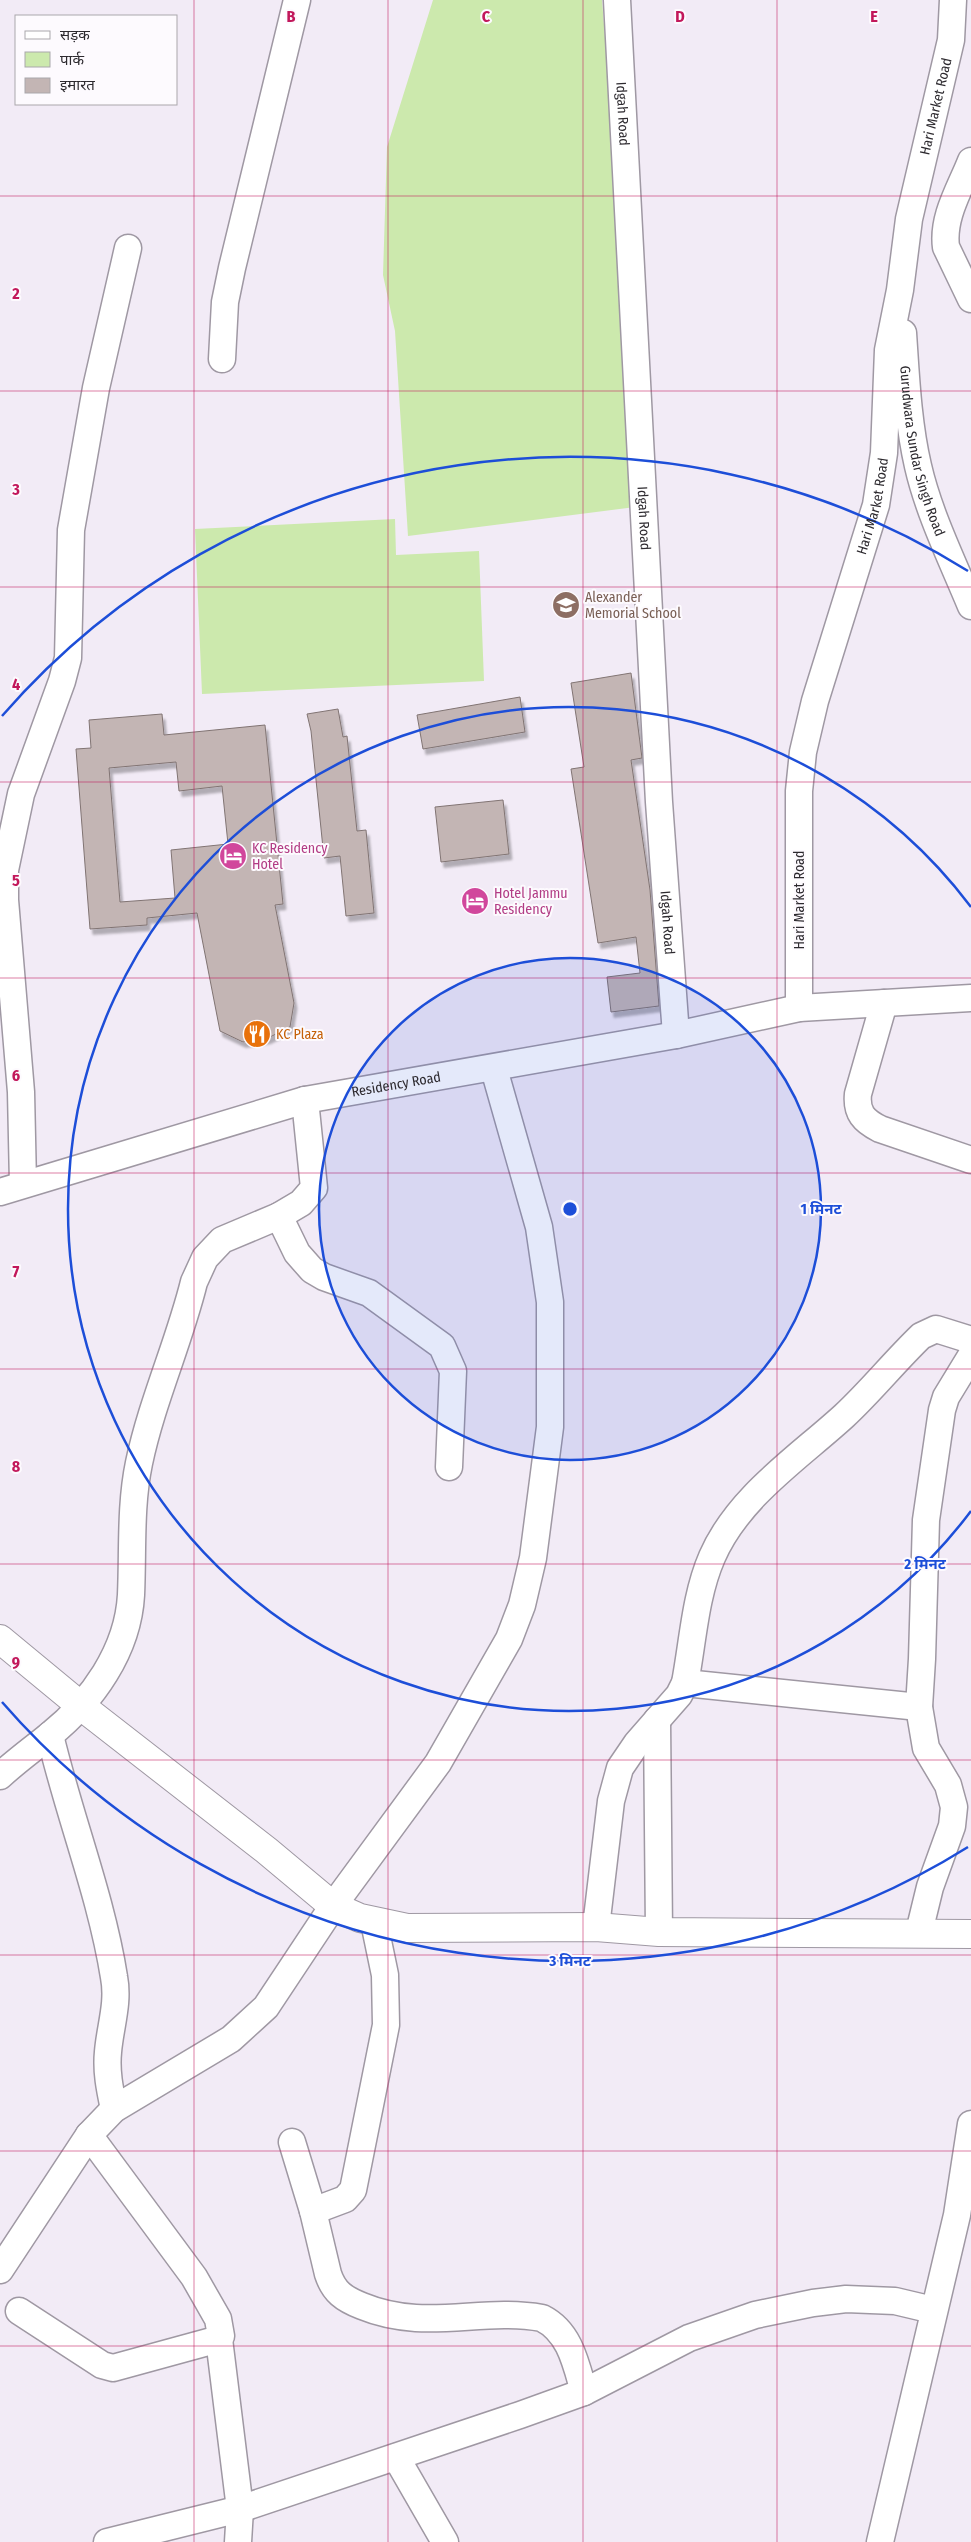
<svg xmlns="http://www.w3.org/2000/svg" width="971" height="2542" font-family="'Fira Sans Condensed','Noto Sans Devanagari',sans-serif">
	<style>
		.green { fill: #cce9ad }
		.building { fill: #c3b5b4; stroke: #817473; fill-rule: evenodd; filter: url(#shadow) }
		.lines { fill: none; stroke-linecap: round; stroke-linejoin: round }
		.minor-casing { stroke: #9f98a3; stroke-width: 29 }
		.major-casing { stroke: #9f98a3; stroke-width: 30 }
		.minor { stroke: #fff; stroke-width: 26 }
		.major { stroke: #fff; stroke-width: 28 }
		.grid { fill: none; stroke: #c2185b; stroke-width: 1; stroke-opacity: 0.55 }
		.ring { fill: none; stroke: #1d4ed8; stroke-width: 2.5 }
		.labels { text-anchor: middle; stroke-width: 4; stroke-linejoin: round; paint-order: stroke }
		.street-label { font-size: 14px; fill: #2d2a2f; stroke: #fdfafe }
		.education-label { font-size: 14px; fill: #785e54; stroke: #fdfafe; text-anchor: start }
		.hotel-label { font-size: 14px; fill: #b23c85; stroke: #fdfafe; text-anchor: start }
		.food-label { font-size: 14px; fill: #c56008; stroke: #fdfafe; text-anchor: start }
		.grid-label { font-size: 16px; text-anchor: middle; font-weight: bold; fill: #c2185b; stroke: #fdfafe; stroke-width: 4; stroke-linejoin: round; paint-order: stroke }
		.centre { fill: #1d4ed8; stroke: #fdfafe; stroke-width: 2.5 }
		.ring-label { font-size: 15px; text-anchor: middle; font-weight: bold; fill: #1d4ed8; stroke: #fdfafe; stroke-width: 4; stroke-linejoin: round; paint-order: stroke }
	</style>
	<defs>
		<filter id="shadow"><feDropShadow dx="3" dy="5.5" stdDeviation="1" flood-color="#0004"/></filter>
	</defs>
	<rect width="100%" height="100%" fill="#f2ebf6"/>
	<path class="green" d="M433,0H602L643,506L408,536L395,331L383,275L387,147Z
		M395,519L396,555L479,551L484,681L202,694L195,529Z"/>
	<path class="building" d="M631,673L642,758L631,760L650,890L659,1006L611,1012L607,977L640,973L636,937L598,943L571,769L584,767L571,683Z
		M520,697L525,732L423,749L417,715Z
		M338,709L343,737L347,736L357,831L366,830L374,913L346,916L340,856L324,858L311,731L307,714Z
		M162,714L164,735L265,725L283,904L275,905L294,1003L290,1027L268,1038L243,1042L220,1031L197,913L147,918V925L90,929L76,749L91,748L89,720ZM176,762L179,791L222,786L228,844L171,850L175,898L120,902L109,768Z
		M503,800L509,854L441,862L435,807Z"/>
	<g class="lines">
		<g class="minor-casing">
			<g id="minor">
				<path id="s1" d="M617,0L659,802L676,1035"/>
				<path d="M971,161C960,189 942,217 946,247L971,299"/>
				<path id="s2" d="M903,333C906,377 908,423 918,466C929,514 952,560 971,606"/>
				<path d="M222,359L225,302L232,268L297,0"/>
				<path d="M884,1003L858,1094C856,1113 864,1121 880,1129L971,1160"/>
				<path id="s3" d="M799,1008V791L803,752L815,701L876,505L884,453L888,350L900,290L909,219L951,40L953,0"/>
				<path d="M23,1184L21,1092L5,900V870L21,794L62,681L68,658L71,530L96,388L128,248"/>
				<path id="s4" d="M0,1192L305,1100L676,1035L799,1008L971,998"/>
				<path d="M279,1216L297,1253L312,1270L324,1277L369,1293L442,1346L453,1371L449,1467"/>
				<path d="M685,1683L919,1707"/>
				<path d="M657,1720L659,1932"/>
				<path d="M50,1735C69,1816 101,1895 114,1977C119,2003 110,2027 108,2052C106,2072 110,2090 114,2109"/>
				<path d="M0,1776C16,1761 33,1749 50,1735C92,1701 128,1651 131,1595C133,1551 130,1506 139,1463C152,1401 179,1343 194,1282L205,1258L222,1240L279,1216L301,1203L314,1188L305,1100"/>
				<path d="M596,1927L611,1801L620,1768L637,1743L679,1695L685,1683C693,1641 695,1596 712,1557C738,1497 798,1458 844,1416C871,1391 894,1362 921,1336L936,1329L971,1340"/>
				<path d="M919,1932L930,1887L952,1826L954,1807L948,1785L926,1748L919,1707L922,1659L926,1520L942,1410L946,1397L971,1356"/>
				<path d="M292,2142L313,2211L328,2274C334,2292 344,2299 362,2306C425,2332 480,2307 542,2318C570,2332 576,2364 584,2392"/>
				<path d="M313,2211L345,2199L353,2190L386,2025L385,1975L374,1922"/>
				<path d="M0,2270L89,2135L114,2109L231,2039L266,2007L333,1906L438,1763L509,1639L522,1605L533,1558L550,1427V1302L539,1227L494,1069"/>
				<path d="M19,2311L102,2365L113,2368L219,2339L221,2336L218,2319L194,2277L89,2135"/>
				<path d="M219,2339L240,2509L238,2542"/>
				<path d="M396,2457L445,2542"/>
				<path d="M107,2542L240,2509L520,2415L584,2392L689,2338L755,2315L813,2303L846,2299L895,2301L933,2310"/>
				<path d="M880,2542L957,2215L971,2124"/>
			</g>
		</g>
		<g class="major-casing">
			<path id="major" d="M0,1639L81,1706L266,1850L333,1906L360,1918L407,1928L596,1927L659,1932L971,1934"/>
		</g>
		<use href="#minor" class="minor"/>
		<use href="#major" class="major"/>
	</g>
	<path class="grid" d="M194,0V2542M388,0V2542M583,0V2542M777,0V2542M0,196H971M0,391H971M0,587H971M0,782H971M0,978H971M0,1173H971M0,1369H971M0,1564H971M0,1760H971M0,1955H971M0,2151H971M0,2346H971"/>
	<circle cx="570" cy="1209" r="251" fill="#1d4ed8" fill-opacity=".12"/>
	<g class="ring">
		<circle cx="570" cy="1209" r="251"/>
		<path d="M971 1511A502 502 0 1 1 971 907"/>
		<path d="M968 1847A752 752 0 0 1 2 1702M2 716A752 752 0 0 1 968 571"/>
	</g>
	<defs>
		<g id="school-disc" transform="scale(1.4375)"><circle r="9.5" fill="#8d6e63" stroke="#fdfafe"/><path d="M0-5L7-2L0 1L-7-2ZM-4 1L0 2.5L4 1V4Q0 6-4 4Z" fill="#fff"/></g>
		<g id="hotel-disc" transform="scale(1.4375)"><circle r="9.5" fill="#d1479c" stroke="#fdfafe"/><path d="M-6-4.5h1.5V1H6V5H4.5V3h-9V5H-6ZM-4 0a1.8 1.8 0 1 1 3.6 0ZM.5 0V-2.5h3Q6-2.5 6 0Z" fill="#fff"/></g>
		<g id="restaurant-disc" transform="scale(1.4375)"><circle r="9.5" fill="#e8710a" stroke="#fdfafe"/><path d="M-5-6h1v4h1v-4h1v4h1v-4h1v5L-1.5 .5V6h-2V.5L-5-1ZM5-6V6H3V1.5H1.5Q1.5-4 5-6Z" fill="#fff"/></g>
	</defs>
	<g fill-rule="evenodd">
		<use href="#school-disc" x="566" y="605"/>
		<use href="#hotel-disc" x="233" y="856"/>
		<use href="#hotel-disc" x="475" y="901"/>
		<use href="#restaurant-disc" x="257" y="1034"/>
	</g>
	<g class="labels">
		<g class="street-label">
			<text dy="5" stroke="none"><textPath href="#s3" startOffset="918">Hari Market Road</textPath></text>
			<text dy="5" stroke="none"><textPath href="#s1" startOffset="114">Idgah Road</textPath></text>
			<text dy="5" stroke="none"><textPath href="#s2" startOffset="120">Gurudwara Sundar Singh Road</textPath></text>
			<text dy="5" stroke="none"><textPath href="#s3" startOffset="512">Hari Market Road</textPath></text>
			<text dy="5" stroke="none"><textPath href="#s1" startOffset="519">Idgah Road</textPath></text>
			<text transform="translate(799 900) rotate(-90)" y="5">Hari Market Road</text>
			<text dy="5" stroke="none"><textPath href="#s1" startOffset="924">Idgah Road</textPath></text>
			<text dy="5" stroke="none"><textPath href="#s4" startOffset="411">Residency Road</textPath></text>
		</g>
		<g class="education-label">
			<text x="585" y="602">Alexander<tspan x="585" dy="16">Memorial School</tspan></text>
		</g>
		<g class="hotel-label">
			<text x="252" y="853">KC Residency<tspan x="252" dy="16">Hotel</tspan></text>
			<text x="494" y="898">Hotel Jammu<tspan x="494" dy="16">Residency</tspan></text>
		</g>
		<g class="food-label">
			<text x="276" y="1039">KC Plaza</text>
		</g>
	</g>
	<g class="grid-label">
		<text x="291" y="22">B</text>
		<text x="486" y="22">C</text>
		<text x="680" y="22">D</text>
		<text x="874" y="22">E</text>
		<text x="16" y="299">2</text>
		<text x="16" y="495">3</text>
		<text x="16" y="690">4</text>
		<text x="16" y="886">5</text>
		<text x="16" y="1081">6</text>
		<text x="16" y="1277">7</text>
		<text x="16" y="1472">8</text>
		<text x="16" y="1668">9</text>
	</g>
	<circle cx="570" cy="1209" r="8" class="centre"/>
	<g class="ring-label">
		<text x="821" y="1214">1 मिनट</text>
		<text x="925" y="1569">2 मिनट</text>
		<text x="570" y="1966">3 मिनट</text>
	</g>
	<rect x="15" y="15" width="162" height="90" fill="#fdfafe" stroke="#aaa7ab"/>
	<rect x="25" y="31" width="25" height="8" fill="#ffffff" stroke="#aaa7ab"/>
	<text x="60" y="40" font-size="15" fill="#2d2a2f">सड़क</text>
	<rect x="25" y="52" width="25" height="15" fill="#cce9ad" stroke="#aaa7ab"/>
	<text x="60" y="65" font-size="15" fill="#2d2a2f">पार्क</text>
	<rect x="25" y="78" width="25" height="15" fill="#c3b5b4" stroke="#aaa7ab"/>
	<text x="60" y="90" font-size="15" fill="#2d2a2f">इमारत</text>
</svg>
